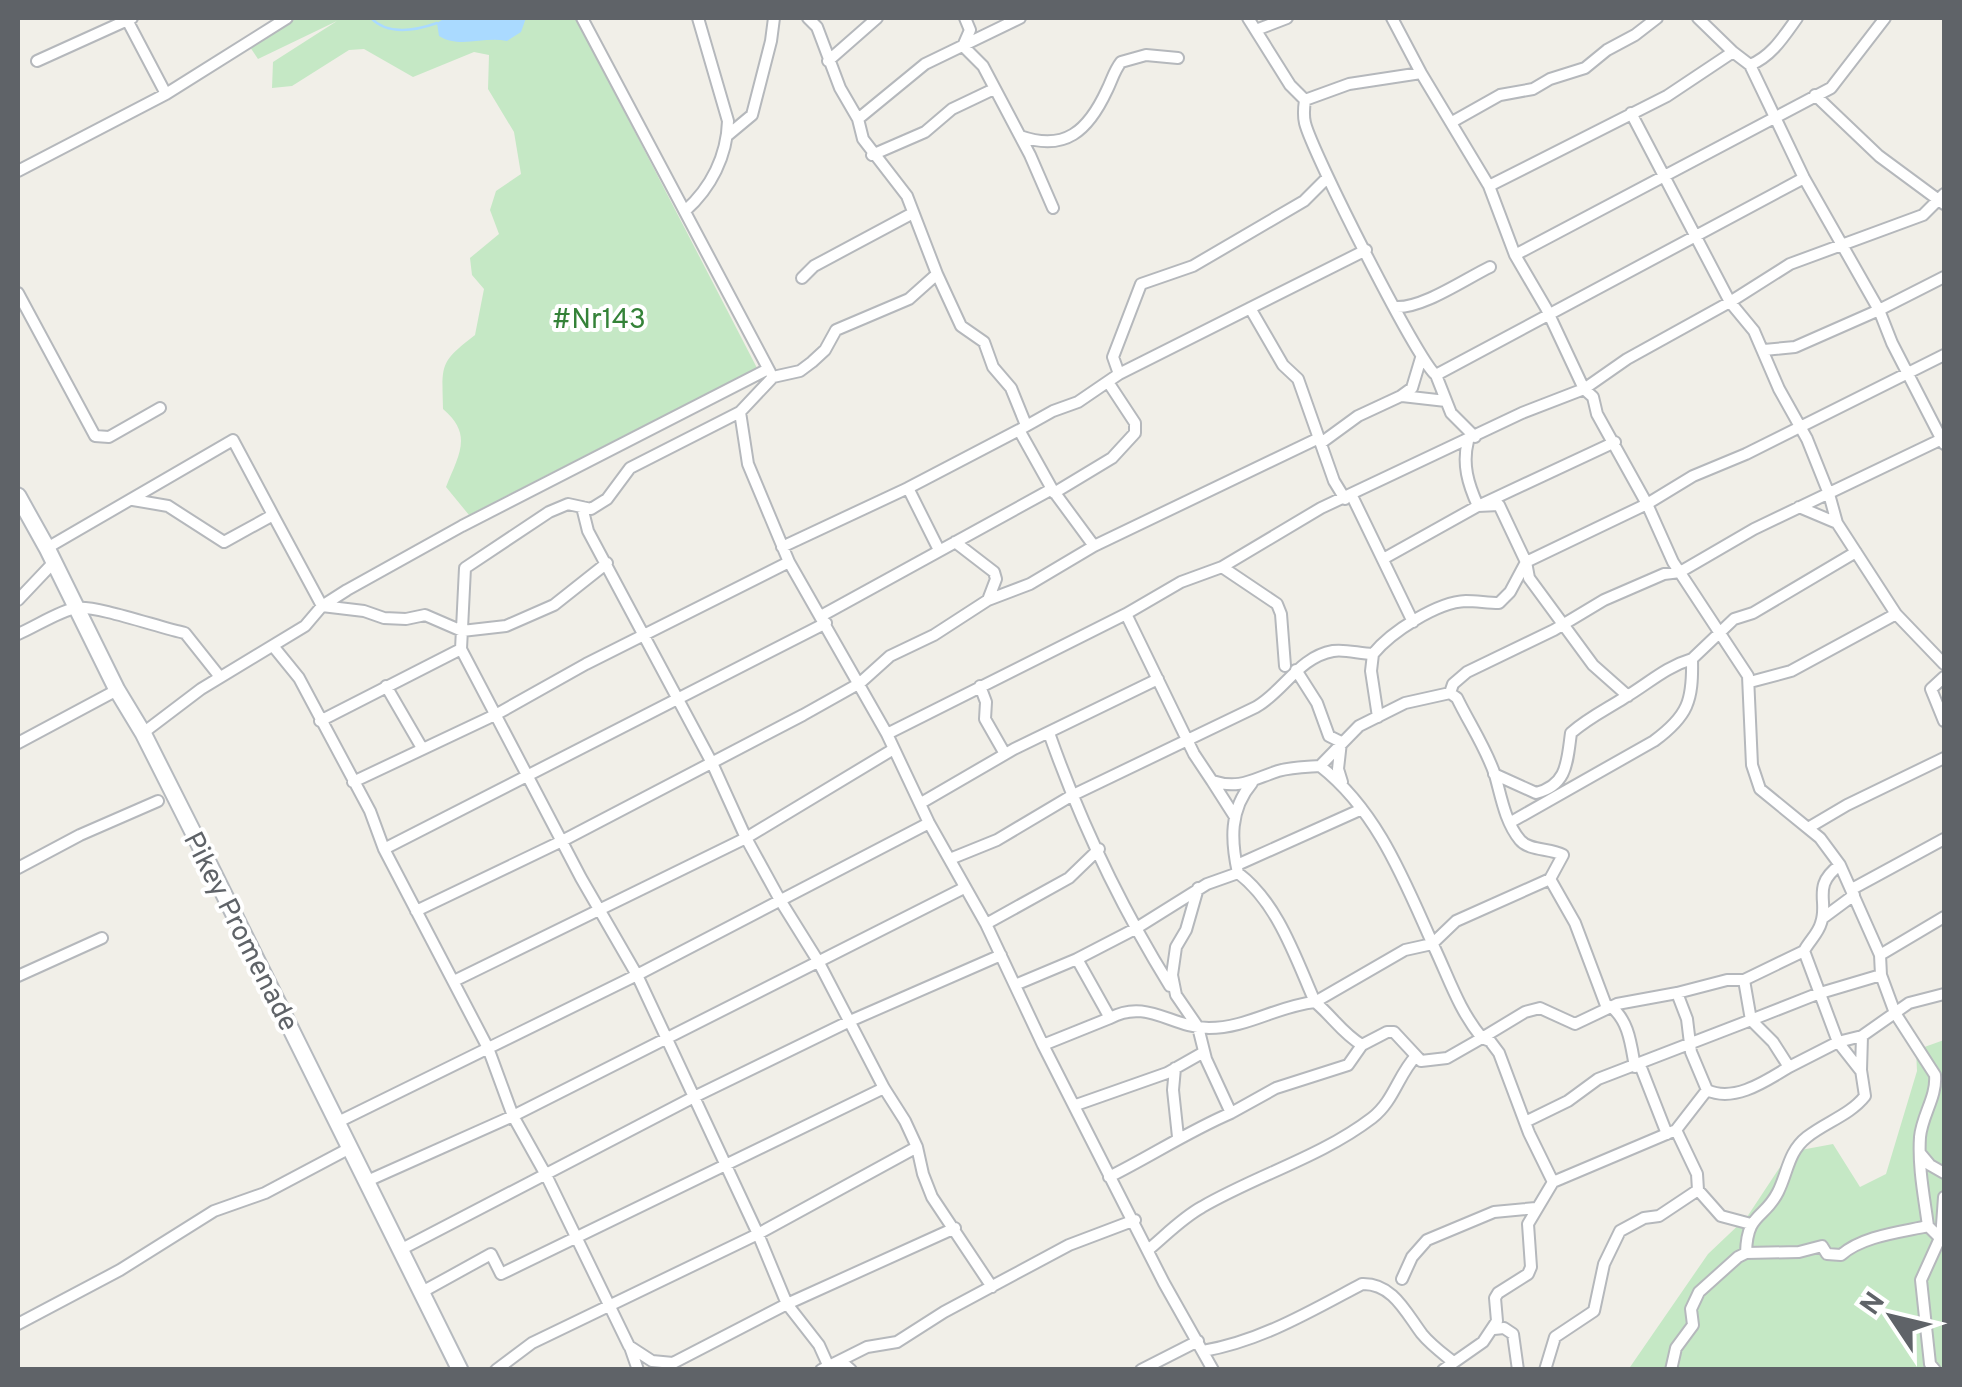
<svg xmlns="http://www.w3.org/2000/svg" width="1962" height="1387" font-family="Overpass,sans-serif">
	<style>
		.green { fill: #c5e8c5 }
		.water { fill: #aadaff }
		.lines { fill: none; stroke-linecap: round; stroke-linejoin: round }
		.stream { stroke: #aadaff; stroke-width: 2.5 }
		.street-casing { stroke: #b5b8bc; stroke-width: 14 }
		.secondary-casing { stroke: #b6babf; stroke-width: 19 }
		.street { stroke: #fff; stroke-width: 10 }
		.secondary { stroke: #fff; stroke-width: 15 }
		.labels { text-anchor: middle; stroke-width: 8; stroke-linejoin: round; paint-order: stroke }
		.park-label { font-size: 28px; fill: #348238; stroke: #fff }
		.street-label { font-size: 28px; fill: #5f6368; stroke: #fff }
	</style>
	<rect width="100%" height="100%" fill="#f1efe8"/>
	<path class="green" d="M297,18H576L757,368L469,515L446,487C458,456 474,435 443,409C442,364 439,363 475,335L484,289L472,275L470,258L499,234L490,210L496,191L521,174L514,132L488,89L489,55L474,52L413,77L364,49L349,50L292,86L272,88L273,62L337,21L258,59L250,47Z
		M1944,1040V1369L1628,1370L1708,1254L1747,1217L1790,1152L1833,1144L1860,1187L1886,1174L1917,1071L1916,1050Z"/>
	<path class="water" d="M445,18H526L521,32L507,41C484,36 460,49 439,36L437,23Z"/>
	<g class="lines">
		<path class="stream" d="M371,18C388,36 417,30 437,23"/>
		<g class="street-casing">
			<path id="street" d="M126,18L166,94
				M582,18L770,372
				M808,18L817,27L840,88L858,119L863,139L907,196L937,274L909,299L836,330L825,350L812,362L800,371L773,377L740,412L630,468L607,499L591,509L568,504L549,512L465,568L461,649L581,878L637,975L758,1234L787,1304L819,1345L828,1365L843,1363L851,1370
				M965,18L970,30L963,46L983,66L1030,155L1053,208
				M1248,18L1290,85L1305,100L1349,84L1421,73
				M1392,18L1421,73L1489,186L1515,255L1546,308L1584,389L1593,397L1597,414L1647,504L1673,562L1748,676L1752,765L1760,789L1820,838L1840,865L1880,955L1881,975L1895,1013L1935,1075C1937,1097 1922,1115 1920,1137C1918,1167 1924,1196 1928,1226
				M1698,18L1733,52
				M1256,30L1287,18
				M37,61L132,18
				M828,61L877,18
				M1750,65L1804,178L1879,310L1944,277
				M1815,95L1879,156L1944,204
				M1305,100C1304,107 1303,115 1305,123C1312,152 1418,362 1436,375L1804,178
				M1631,113L1730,302L1754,331L1779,389L1807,439L1829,494L1837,523L1896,614L1944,664
				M858,119L925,64L1020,18
				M1452,122L1500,95L1533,89L1550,79L1585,68L1607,50L1635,35L1657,18
				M728,135L752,115L771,41L774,18
				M1020,136C1065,152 1088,131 1107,90C1112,80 1114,71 1121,62L1146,55L1178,58
				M872,155L925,132L952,109L994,89
				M18,171L166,94L287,18
				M1489,186L1667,96L1733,52L1750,65C1772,56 1784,36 1797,18
				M685,211C711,188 727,156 728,121L698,18
				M1515,255L1831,88L1885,18
				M937,274L961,326L984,342L993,367L1011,388L1026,425
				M802,278L814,266L913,213
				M18,293L95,436L109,437L160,408
				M1395,307C1422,309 1465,279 1490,267
				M1250,308L1283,365L1298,379L1334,481L1345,499
				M1764,350L1795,347L1879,310L1892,343L1944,444
				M1119,374L1113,357L1141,284L1193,266L1304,201L1326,179
				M1436,375L1451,413L1475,437
				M1402,396L1446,401
				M740,412L748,464L789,562L887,734L929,823L986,924L1043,1045L1164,1283L1213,1370
				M1019,430L1053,411L1078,402L1119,374L1366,250
				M1468,441C1462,464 1468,484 1478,506L1499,505L1526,562L1529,578L1593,665L1628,696
				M1321,443L1358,416L1401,396L1412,388L1421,358
				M1054,493L1112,458L1135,433V423L1108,382
				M1352,496L1413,622
				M133,500L168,506L224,542L273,515L322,606L364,611L384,618L406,619L425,615L462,631L506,626L554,605L607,563
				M582,507L588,531L712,763L746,838L780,900L818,961L884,1088L905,1121L917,1147L923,1174L932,1197L992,1287
				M1799,507L1837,523
				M955,542L994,572L996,579L988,600
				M782,547L908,488
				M47,548L233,440L273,515
				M939,550L908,488L1019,430L1052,489L1094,546
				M1383,559L1478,506L1615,442
				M1222,567L1277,604L1281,614L1285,666
				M18,600L54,562
				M1126,614L1181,582L1222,567L1321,508L1522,413L1584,389L1627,359L1730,302L1790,264L1923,215L1944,194
				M821,616L1052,489
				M18,634C33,628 61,610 76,608C97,605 160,628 185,633L220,677
				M273,646L299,678L370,811L384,849L488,1048L513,1116L546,1175L629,1346L652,1361L673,1363L787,1304L955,1228
				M1373,654L1371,671L1378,717
				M1296,670L1317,703L1329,736L1341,742L1338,769L1342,782
				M1944,677L1931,689L1944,721
				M1750,682L1791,671L1896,614
				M386,686L422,748
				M980,686L986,702L985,719L1005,754
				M1450,693L1453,684L1467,672L1554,630L1604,600L1664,574L1680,572L1754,529L1944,438
				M320,721L461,649
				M143,733L201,689L305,626L322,606L347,590L462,526L768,369
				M1049,733C1080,821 1121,907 1170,986
				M887,734L1126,614L1194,754L1212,781C1240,790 1253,779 1278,771C1292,767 1306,767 1320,766C1379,812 1405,883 1435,949C1450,981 1459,1010 1482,1038L1525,1012L1540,1008L1575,1024L1617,1004L1677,993L1727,980H1744L1804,951L1838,1042L1862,1036L1909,1003L1944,994
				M18,743L117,690
				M1494,774L1536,793C1568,785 1567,761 1571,733C1588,718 1605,710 1624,698C1648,684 1665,667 1692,659
				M1212,781L1235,817
				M353,782L497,714L586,664L789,562
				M921,803L1014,749L1158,679
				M1511,822L1654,741C1688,716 1693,701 1692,659L1734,619L1753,613L1856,552
				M1808,828L1847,805L1944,758
				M384,849L826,623
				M950,859L997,840L1071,796L1256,707C1284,691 1299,657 1333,651C1346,649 1360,654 1373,654C1391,632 1437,602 1466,601C1477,601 1488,603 1499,603L1510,592L1526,562L1647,504L1693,476L1746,454L1944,355
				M1237,865L1362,809
				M18,868L80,835L158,801
				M1238,873C1278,903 1296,959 1315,1002L1405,950L1432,944L1456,921L1550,879L1563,855C1550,848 1529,851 1520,840C1505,822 1501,796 1495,775C1486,748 1469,723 1457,698L1450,693L1405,703L1359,726L1320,766
				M1550,879L1575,923L1607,1008
				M1198,888L1186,930L1176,947L1172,975L1176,995L1198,1027L1206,1059L1231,1113L1276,1088L1348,1065L1362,1045
				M1852,889L1944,839
				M416,911L562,841L803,715L860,683L890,656L934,635L988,600L1030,584L1094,546L1319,438
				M1823,918L1854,895
				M986,924L1069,878L1099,849
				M1804,951C1809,941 1818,934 1821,923C1829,901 1811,886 1840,865
				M1880,955L1944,917
				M1077,959L1135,929L1207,884L1238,873C1231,841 1229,810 1252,783
				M18,976L102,938
				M1744,980L1751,1020L1817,994L1881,975
				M454,981L746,838L892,750
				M1015,985L1077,959L1110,1018C1147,998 1172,1028 1209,1028C1247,1028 1277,1006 1315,1002C1332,1016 1343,1034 1362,1045L1387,1032H1394L1421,1061L1447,1058L1482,1038L1490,1041L1499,1053L1529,1133L1553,1182
				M1677,993L1687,1019L1691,1052L1707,1090
				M1610,1006C1629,1020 1631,1045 1635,1067
				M1043,1045L1110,1018
				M1640,1065L1667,1134
				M1789,1067L1838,1042L1860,1070
				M1175,1068L1173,1090L1178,1137
				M1076,1105L1167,1073L1204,1052
				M1525,1122L1568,1101L1598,1079L1751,1020L1773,1042L1789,1067C1766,1081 1734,1103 1707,1090L1676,1130
				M336,1123L637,975L929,823
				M1920,1153L1930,1165L1944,1173
				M1109,1177C1151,1156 1189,1131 1231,1113
				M365,1182L513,1116L964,888
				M1698,1190L1721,1216L1751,1224
				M1941,1239L1944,1197
				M400,1250L692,1098L850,1021L1001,955
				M1148,1250C1166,1235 1182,1218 1202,1207C1257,1175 1321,1157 1372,1118C1394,1101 1398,1075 1416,1056
				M1746,1253C1747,1212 1764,1220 1778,1192C1788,1172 1788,1152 1807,1137C1826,1122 1850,1115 1865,1096L1861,1070L1862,1036
				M1402,1279L1412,1257L1427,1240L1494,1212L1536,1208
				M422,1292L491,1254L501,1274L884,1088
				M18,1324L120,1270L214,1211L265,1193L348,1149
				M1494,1329L1504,1328L1513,1334L1518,1370
				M630,1347L638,1370
				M1203,1351C1261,1341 1311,1311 1362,1284C1393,1283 1406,1313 1422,1334C1430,1344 1442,1353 1452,1361
				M496,1370L532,1343L758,1234L917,1147
				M821,1370L867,1347L897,1342L944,1312L1069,1245L1135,1220
				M1141,1370L1198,1341
				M1443,1370L1483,1342L1497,1321L1495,1298L1498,1293L1528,1274L1531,1267L1528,1224L1553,1182L1676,1130L1697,1174L1698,1190L1659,1216L1644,1218L1620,1231L1604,1264L1594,1311L1555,1337L1545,1370
				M1671,1370L1676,1348L1693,1325L1691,1309L1699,1292L1738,1257L1746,1253L1799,1252L1822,1246L1827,1254L1841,1255C1862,1236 1901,1232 1928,1226L1940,1238L1921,1280L1930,1364L1935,1370"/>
		</g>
		<g class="secondary-casing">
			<path id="secondary" d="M18,496L47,548L117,690L143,733L206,858L460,1370"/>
		</g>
		<use href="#street" class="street"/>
		<use href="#secondary" class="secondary"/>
	</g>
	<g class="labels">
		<g class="park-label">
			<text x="599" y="328">#Nr143</text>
		</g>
		<g class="street-label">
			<text transform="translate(242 931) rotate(63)" y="10">Pikey Promenade</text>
		</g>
	</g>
	<rect width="1962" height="1387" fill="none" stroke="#5f6368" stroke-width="40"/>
	<g transform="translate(1892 1317) rotate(305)" stroke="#ffffff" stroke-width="8" paint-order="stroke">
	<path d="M0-8L18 38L0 25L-18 38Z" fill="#5f6368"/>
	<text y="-15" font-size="28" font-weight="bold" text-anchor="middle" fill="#5f6368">N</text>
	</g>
</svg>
